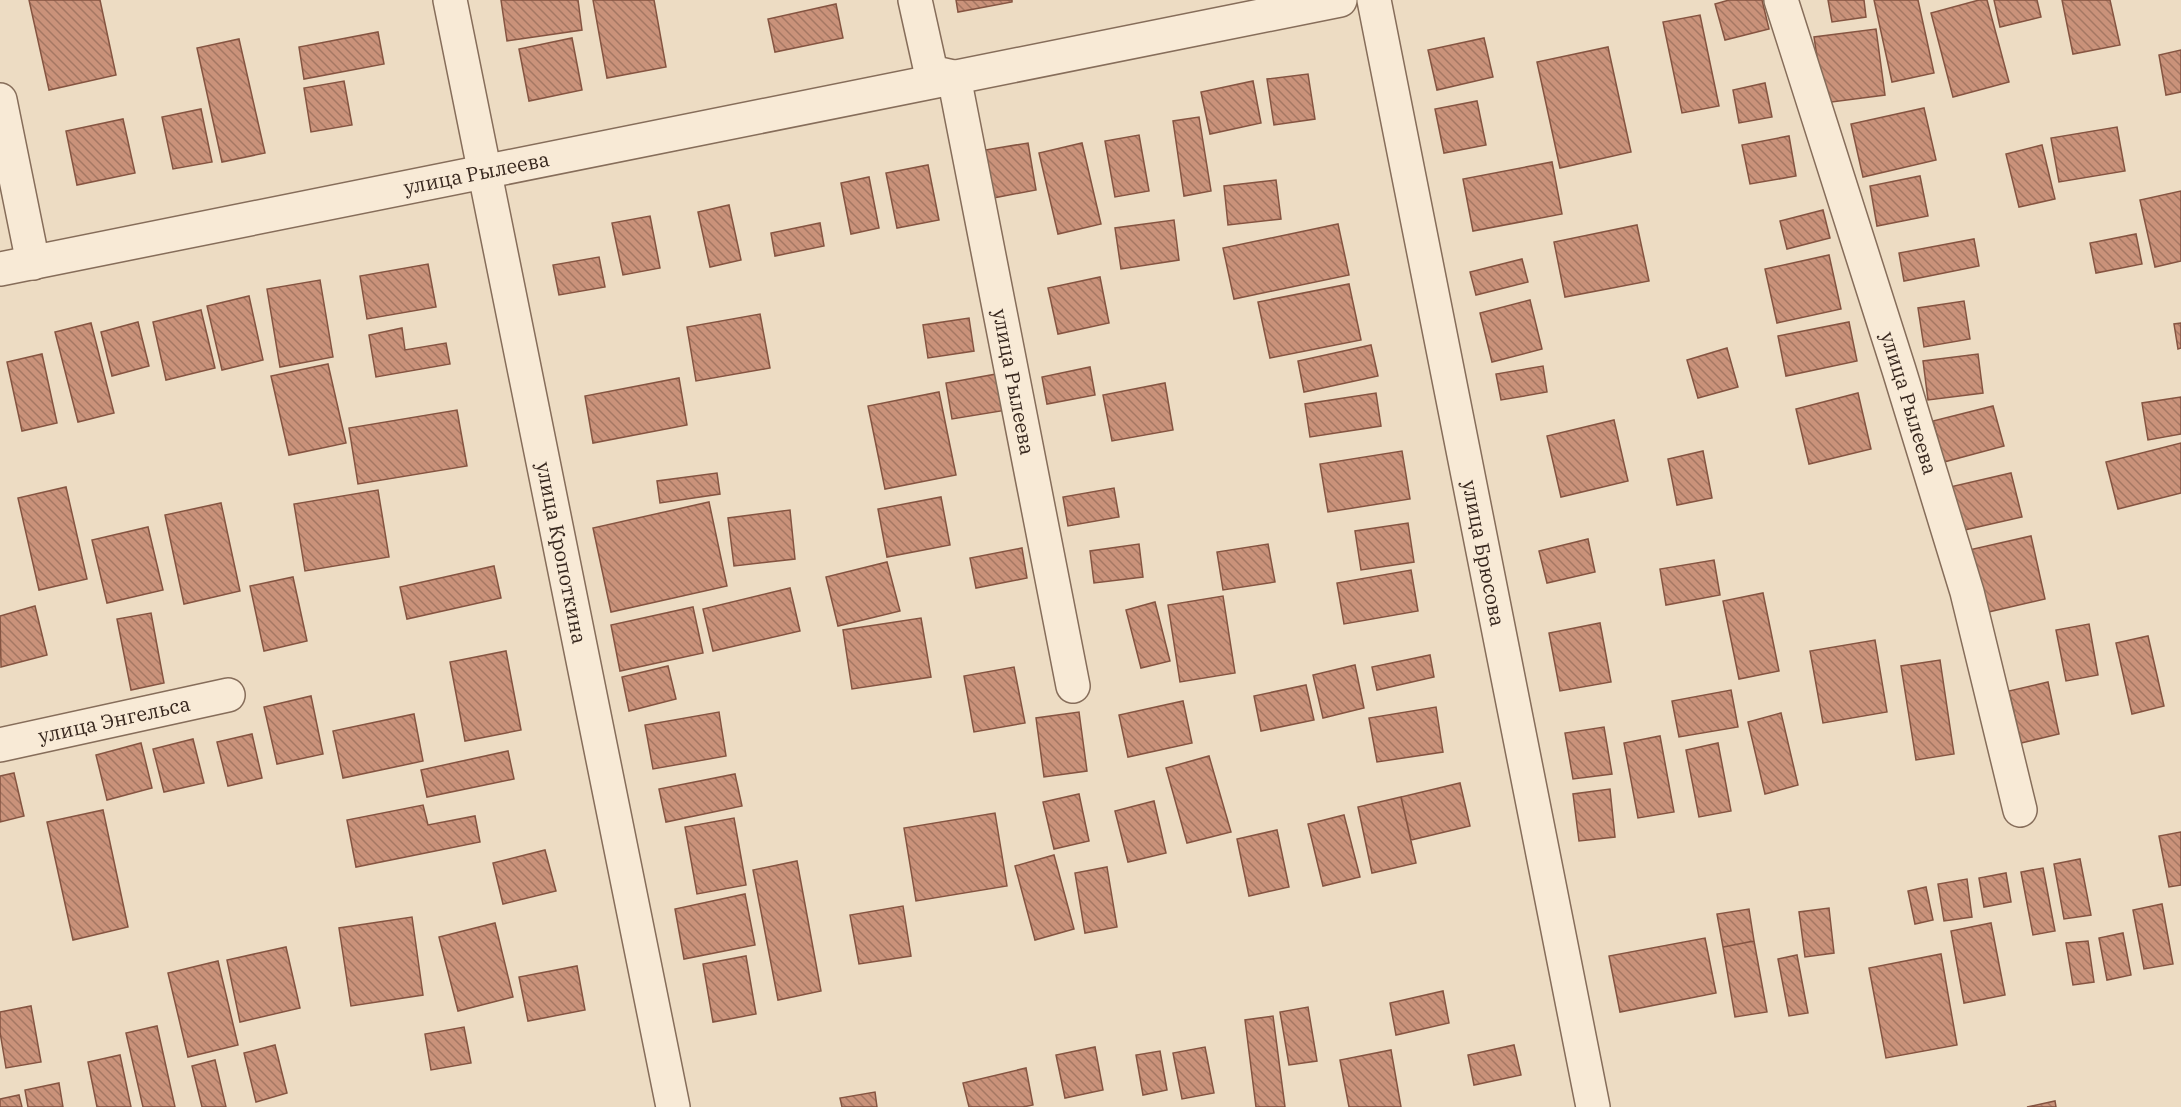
<svg xmlns="http://www.w3.org/2000/svg" width="2181" height="1107" font-family="'IBM Plex Serif',serif">
	<style>
		.building { fill: url(#building-back-hatch); stroke: #855441; stroke-width: 1.5 }
		.lines { fill: none; stroke-linecap: round; stroke-linejoin: round }
		.minor-casing { stroke: #866d5a; stroke-width: 36 }
		.minor { stroke: #f8ead6; stroke-width: 33 }
		.labels { text-anchor: middle; stroke-width: 5; stroke-linejoin: round; paint-order: stroke }
		.street-label { font-size: 20px; fill: #37271e; stroke: #f4e7d2 }
	</style>
	<defs>
		<pattern id="building-back-hatch" width="6" height="6" patternUnits="userSpaceOnUse" patternTransform="scale(1.5)"><rect width="6" height="6" fill="#ca927a"/><path d="M-1 5l2 2M0 0l6 6M5-1l2 2" fill="none" stroke="#a57763"/></pattern>
	</defs>
	<rect width="100%" height="100%" fill="#eddcc3"/>
	<path class="building" d="M29,0H100L116,75L49,90Z
		M501,0H578L582,30L507,41Z
		M593,0H654L666,67L607,78Z
		M956,0H1012V2L958,12Z
		M1729,0H1762L1769,29L1725,40L1715,4Z
		M1828,0H1864L1866,17L1832,22Z
		M1874,0H1918L1934,73L1892,82Z
		M1979,0H1987L2009,82L1953,97L1931,13Z
		M1994,0H2037L2041,17L2000,27Z
		M2062,0H2110L2120,45L2073,54Z
		M836,4L843,38L775,52L768,19Z
		M1700,15L1719,106L1682,113L1663,22Z
		M1876,29L1885,95L1824,103L1814,37Z
		M378,32L384,64L304,79L299,47Z
		M572,38L582,90L529,101L519,49Z
		M1484,38L1493,77L1437,90L1428,50Z
		M239,39L265,153L222,162L197,48Z
		M1608,47L1631,152L1560,168L1537,62Z
		M2181,50V92L2166,95L2159,55Z
		M1308,74L1315,119L1274,125L1267,79Z
		M344,81L352,125L311,132L304,88Z
		M1253,81L1261,123L1210,134L1201,92Z
		M1765,83L1772,117L1739,123L1733,90Z
		M1477,101L1486,145L1444,153L1435,109Z
		M1924,108L1936,160L1863,177L1851,124Z
		M201,109L212,162L173,169L162,117Z
		M1199,117L1211,191L1184,196L1173,121Z
		M123,119L135,173L77,185L66,131Z
		M2117,127L2125,171L2059,182L2051,138Z
		M1139,135L1149,191L1115,197L1105,141Z
		M1789,136L1796,176L1750,184L1742,145Z
		M1028,143L1036,190L993,198L985,150Z
		M1082,143L1101,224L1058,234L1039,153Z
		M2042,145L2055,199L2019,207L2006,154Z
		M1552,162L1562,214L1473,231L1463,179Z
		M928,165L939,220L897,228L886,173Z
		M1920,176L1928,216L1877,226L1870,186Z
		M869,177L879,228L851,234L841,183Z
		M1276,180L1281,219L1228,225L1224,186Z
		M2181,191V261L2155,267L2140,200Z
		M729,205L741,260L710,267L698,212Z
		M1823,210L1830,238L1787,249L1780,221Z
		M650,216L660,268L623,275L612,223Z
		M1174,220L1179,260L1121,269L1115,228Z
		M820,223L824,246L775,256L771,233Z
		M1338,224L1349,275L1234,299L1223,248Z
		M1637,225L1649,281L1565,297L1554,242Z
		M2136,234L2142,264L2096,273L2090,243Z
		M1974,239L1979,266L1904,281L1899,253Z
		M1829,255L1841,309L1777,323L1765,269Z
		M599,257L605,287L559,295L553,265Z
		M1522,259L1528,282L1476,295L1470,272Z
		M428,264L436,307L367,319L360,276Z
		M1100,277L1109,323L1058,334L1048,288Z
		M320,280L333,357L280,367L267,289Z
		M1349,284L1361,340L1270,358L1258,302Z
		M249,296L263,360L222,370L207,306Z
		M1530,300L1542,349L1492,362L1480,313Z
		M1964,301L1970,339L1924,347L1918,308Z
		M201,310L215,368L166,380L153,322Z
		M760,314L770,368L696,381L687,327Z
		M969,318L974,351L928,358L923,325Z
		M138,322L149,366L112,376L101,332Z
		M1849,322L1857,361L1786,376L1778,336Z
		M91,323L114,413L78,422L55,332Z
		M2181,323V348L2178,349L2174,324Z
		M402,328L405,350L446,343L450,364L376,377L369,335Z
		M1371,345L1378,376L1304,392L1298,361Z
		M1727,348L1738,387L1698,398L1687,360Z
		M42,354L57,423L22,431L7,362Z
		M1978,354L1983,393L1928,400L1923,361Z
		M328,364L346,443L289,455L271,376Z
		M1543,366L1547,392L1501,400L1496,374Z
		M1090,367L1095,395L1047,404L1042,377Z
		M1002,373L1007,410L952,419L946,383Z
		M679,378L687,425L593,443L585,396Z
		M1165,383L1173,430L1112,441L1103,395Z
		M939,392L956,475L885,489L868,406Z
		M1376,393L1381,426L1310,437L1305,404Z
		M1858,393L1871,449L1809,464L1796,409Z
		M2181,397V434L2148,440L2142,403Z
		M1993,406L2004,446L1944,462L1933,421Z
		M457,410L467,466L358,484L349,428Z
		M1614,420L1628,481L1561,497L1547,436Z
		M2181,443V493L2118,509L2106,462Z
		M1402,451L1410,499L1328,512L1320,464Z
		M1703,451L1712,498L1677,505L1668,459Z
		M717,473L720,494L660,503L657,481Z
		M2011,473L2022,517L1960,531L1950,487Z
		M66,487L87,579L39,590L18,498Z
		M1114,488L1119,517L1068,526L1063,497Z
		M378,490L389,557L305,571L294,504Z
		M941,497L950,545L887,557L878,509Z
		M709,502L727,586L611,612L593,528Z
		M221,503L240,591L184,604L165,515Z
		M790,510L795,559L734,566L728,518Z
		M1408,523L1414,562L1361,570L1355,531Z
		M148,527L163,590L107,603L92,540Z
		M2031,536L2045,599L1984,613L1969,550Z
		M1588,539L1595,572L1547,583L1539,551Z
		M1139,544L1143,577L1094,583L1090,551Z
		M1268,544L1275,582L1223,590L1217,552Z
		M1022,548L1027,578L976,588L970,558Z
		M1714,560L1720,595L1666,605L1660,569Z
		M887,562L900,611L838,626L826,577Z
		M494,566L501,598L407,619L400,587Z
		M1411,570L1418,611L1344,624L1337,583Z
		M293,577L307,641L264,651L250,586Z
		M790,588L800,631L713,651L703,609Z
		M1763,593L1779,671L1739,679L1723,601Z
		M1223,596L1235,673L1180,682L1168,605Z
		M1155,602L1170,661L1141,668L1126,610Z
		M35,606L47,655L1,667L0,616Z
		M693,607L703,653L620,671L611,625Z
		M151,613L164,683L131,690L117,619Z
		M921,618L931,677L852,689L843,630Z
		M1600,623L1611,682L1560,691L1549,633Z
		M2089,624L2098,675L2066,681L2056,630Z
		M2148,636L2164,706L2132,714L2116,643Z
		M1875,640L1887,712L1823,723L1810,651Z
		M506,651L521,730L465,741L450,662Z
		M1430,655L1434,677L1377,690L1372,667Z
		M1940,660L1954,754L1916,760L1901,666Z
		M1355,665L1364,708L1323,718L1313,675Z
		M668,666L676,699L629,711L622,677Z
		M1014,667L1025,723L974,732L964,676Z
		M2048,682L2059,734L2021,743L2009,691Z
		M1306,685L1314,720L1261,731L1254,696Z
		M1731,690L1738,727L1679,737L1672,701Z
		M311,696L323,754L277,764L264,707Z
		M1183,701L1192,743L1128,757L1119,715Z
		M1436,707L1443,752L1377,762L1369,718Z
		M719,712L726,756L653,769L645,725Z
		M1079,712L1087,771L1044,777L1036,718Z
		M1781,713L1798,785L1765,794L1748,722Z
		M414,714L423,761L343,778L333,731Z
		M1604,727L1612,774L1573,779L1565,733Z
		M252,734L262,778L228,786L217,742Z
		M1660,736L1674,812L1638,818L1624,743Z
		M193,739L204,783L164,792L153,749Z
		M141,743L152,788L107,800L96,755Z
		M1718,743L1731,811L1699,817L1686,750Z
		M508,751L514,779L427,797L421,770Z
		M1209,756L1231,832L1187,843L1166,768Z
		M14,773L24,816L0,822V776Z
		M735,774L742,806L666,822L659,789Z
		M1460,783L1470,826L1411,840L1401,797Z
		M1610,789L1615,837L1579,841L1573,794Z
		M1079,794L1089,841L1054,849L1043,802Z
		M1401,797L1416,863L1372,873L1358,807Z
		M1154,801L1166,853L1128,862L1115,811Z
		M423,805L428,825L475,816L480,842L356,867L347,820Z
		M103,810L128,927L73,940L47,822Z
		M995,813L1007,886L916,901L904,828Z
		M1344,815L1360,877L1323,886L1308,824Z
		M734,818L746,885L697,894L685,827Z
		M1277,830L1289,887L1249,896L1237,839Z
		M2181,832V885L2169,887L2159,836Z
		M545,850L556,891L503,904L493,863Z
		M1054,855L1074,929L1035,940L1015,866Z
		M2080,859L2091,915L2064,919L2054,864Z
		M797,861L821,991L778,1000L753,870Z
		M1107,867L1117,927L1085,933L1075,873Z
		M2043,868L2055,931L2033,935L2021,872Z
		M2006,873L2011,902L1984,907L1979,878Z
		M1967,879L1972,917L1944,921L1938,884Z
		M1926,887L1933,920L1915,924L1908,891Z
		M745,894L755,945L684,959L675,909Z
		M2162,904L2173,964L2144,969L2133,910Z
		M903,906L911,956L859,964L850,915Z
		M1829,908L1834,953L1805,957L1799,912Z
		M1749,909L1754,941L1723,947L1717,914Z
		M412,917L423,995L351,1006L339,928Z
		M495,923L513,997L458,1011L439,937Z
		M1991,923L2005,995L1964,1003L1951,931Z
		M2123,933L2131,975L2107,980L2099,938Z
		M1705,938L1716,993L1620,1012L1609,956Z
		M1754,941L1767,1012L1735,1017L1723,947Z
		M2088,941L2094,982L2073,985L2066,943Z
		M286,947L300,1008L240,1022L227,960Z
		M1941,954L1957,1045L1886,1058L1869,968Z
		M1797,955L1808,1013L1789,1016L1778,959Z
		M746,956L756,1014L713,1022L703,964Z
		M218,961L238,1045L188,1057L168,973Z
		M577,966L585,1010L528,1021L519,977Z
		M1443,991L1449,1023L1396,1035L1390,1003Z
		M31,1006L41,1062L6,1068L0,1032V1012Z
		M1308,1007L1317,1061L1289,1065L1280,1012Z
		M1273,1016L1285,1107H1256L1245,1020Z
		M157,1026L175,1107H143L126,1033Z
		M464,1027L471,1063L431,1070L425,1034Z
		M275,1045L287,1093L256,1102L244,1053Z
		M1514,1045L1521,1075L1474,1085L1468,1055Z
		M1095,1047L1103,1090L1065,1098L1056,1055Z
		M1205,1047L1214,1093L1182,1099L1173,1053Z
		M1391,1050L1401,1107H1349L1340,1060Z
		M1160,1051L1167,1090L1143,1095L1136,1055Z
		M120,1055L131,1107H97L88,1062Z
		M215,1060L226,1107H202L192,1066Z
		M1026,1068L1033,1105L1023,1107H969L963,1083Z
		M59,1083L63,1107H28L25,1090Z
		M875,1092L877,1107H842L840,1098Z
		M19,1095L22,1107H0V1099Z
		M2055,1101L2056,1107H2027Z"/>
	<g class="lines">
		<g class="minor-casing">
			<g id="minor">
				<path id="s1" d="M450,0L673,1107"/>
				<path id="s2" d="M915,0L931,72L954,77L1073,686"/>
				<path id="s3" d="M1374,0L1593,1107"/>
				<path id="s4" d="M1781,0L1899,370L1967,592L2020,810"/>
				<path d="M0,100L33,263"/>
				<path id="s5" d="M0,269L1340,0"/>
				<path id="s6" d="M0,745L228,695"/>
			</g>
		</g>
		<use href="#minor" class="minor"/>
	</g>
	<g class="labels">
		<g class="street-label">
			<text dy="7" stroke="none"><textPath href="#s5" startOffset="486">улица Рылеева</textPath></text>
			<text dy="7" stroke="none"><textPath href="#s2" startOffset="408">улица Рылеева</textPath></text>
			<text dy="7" stroke="none"><textPath href="#s4" startOffset="423">улица Рылеева</textPath></text>
			<text dy="7" stroke="none"><textPath href="#s1" startOffset="564">улица Кропоткина</textPath></text>
			<text dy="7" stroke="none"><textPath href="#s3" startOffset="564">улица Брюсова</textPath></text>
			<text dy="7" stroke="none"><textPath href="#s6" startOffset="117">улица Энгельса</textPath></text>
		</g>
	</g>
</svg>
